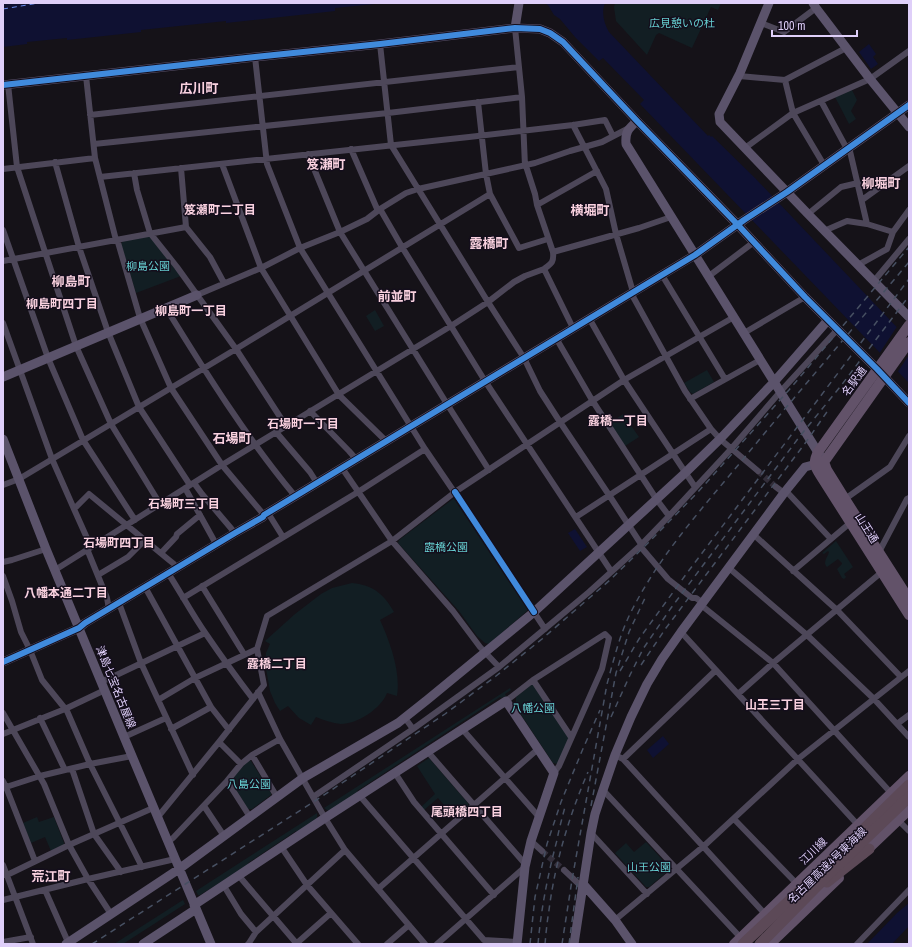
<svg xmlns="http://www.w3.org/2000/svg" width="912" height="947" font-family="'Archivo Narrow','Noto Sans JP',sans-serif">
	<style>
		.green { fill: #121e23 }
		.water { fill: #0f1132 }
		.pier { fill: #151218 }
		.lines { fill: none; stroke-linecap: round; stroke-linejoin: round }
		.ferry { stroke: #698bed; stroke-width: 1; stroke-dasharray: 5 4; stroke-linecap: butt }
		.street-tunnel { stroke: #332e3a; stroke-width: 6; stroke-dasharray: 6 3; stroke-linecap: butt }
		.street { stroke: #4d4759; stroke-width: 6 }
		.secondary { stroke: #5b536b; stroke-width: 9 }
		.primary { stroke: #625269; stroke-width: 10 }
		.highway { stroke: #5c4957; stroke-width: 11 }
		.rail { stroke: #475062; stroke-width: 1.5; stroke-dasharray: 6 5; stroke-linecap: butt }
		.highway-bridge { stroke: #5c4957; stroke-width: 11 }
		.cycleway-casing { stroke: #140e1c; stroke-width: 8 }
		.cycleway { stroke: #408adc; stroke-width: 6 }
		.labels { text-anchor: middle; stroke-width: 3; stroke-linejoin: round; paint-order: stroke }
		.park-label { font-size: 11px; fill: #65cccf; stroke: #140e1c }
		.street-label { font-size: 11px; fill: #dfcff9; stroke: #140e1c }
		.neighbourhood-label { font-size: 12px; font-weight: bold; fill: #f9d1df; stroke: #140e1c }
		.quarter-label { font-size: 13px; font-weight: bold; fill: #f9d1df; stroke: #140e1c }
	</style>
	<rect width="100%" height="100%" fill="#151218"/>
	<path class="green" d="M615,3H721L718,10L711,7L692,48L659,33L656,35L647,55L616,21L614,7Z
		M852,90L857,100L851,111L856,119L849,124L835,97Z
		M149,236L181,276L136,293L121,244L123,241Z
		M375,310L384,326L375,331L366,316Z
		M707,370L714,382L693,394L690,392L684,383Z
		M623,414L639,437L625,446L610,423Z
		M453,499H454L527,609V611L489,644L485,643L477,636L459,611L398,543L399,540Z
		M836,541L853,567L844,574L846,577L844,579L842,578L837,569L842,564V563L838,559L827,567C822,562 828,557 829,552L828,551L824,554L822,553Z
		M352,583C373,585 384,594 394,612L380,620C390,642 401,672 397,696L387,693C381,709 357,724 341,724C332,723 323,720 316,717L311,725L299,718L288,706L280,711L275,703L270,691L265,663L266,653L270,644L265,641L295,614L321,594L332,588Z
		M531,685H535L569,738L558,764L553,763L516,707V697Z
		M510,688L511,690L505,694L506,696L501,698L500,697L357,791L358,793L330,812L324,808Z
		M429,758L468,803V806L454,817L438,798L424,810L421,807L435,794L417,766Z
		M249,760L251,761L271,793V795L252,809H248L231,782V779Z
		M317,813V820L298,833L296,831L248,863V865L200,895H198L196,891Z
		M37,817L39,822L54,817L64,843L63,846L51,851L45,837L31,843L23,823Z
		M646,842L670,868L669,870L649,887H646L615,853L626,843L634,852Z
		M183,900L185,904L123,944H114Z"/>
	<path class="water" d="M3,3H385L335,8V11L226,23V21L141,30V32L67,40V38L27,42V44L3,47Z
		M544,3H605C601,13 604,23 609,32L708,136L709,135L711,137L712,136L755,178L909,340V383L640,104L644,100L603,58L599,61L575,37L560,19L554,15L548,5Z
		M869,44L876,54L873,57L878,64L871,69L859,52Z
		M575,529L587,547L580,551L568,533Z
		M663,736L669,744L653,758L647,750Z
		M909,903V926L892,944H867L897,913Z"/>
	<path class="pier" d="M898,325L909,337V355L897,373L879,354Z"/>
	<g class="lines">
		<path class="ferry" d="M3,9L39,3"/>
		<path class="street-tunnel" d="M758,471L776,487
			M542,851L564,870"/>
		<path class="street" d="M761,23L784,32L816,8
			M515,28L522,97L525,166
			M380,44L391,145L488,302L524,358L540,391L560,422L609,495L641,544
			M255,57L267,164L300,248L425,449L457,496L545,629
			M86,76L95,158L116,240
			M739,76L785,80L846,48
			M785,80L793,113L824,165
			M8,84L17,167L76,346L111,424L160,504
			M821,101L847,149
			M478,102L486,174L490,194L519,248L548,239
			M90,115L519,67
			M573,125L606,189L616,234L633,292
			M94,144L388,113L522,97
			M849,147L867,224
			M745,148L793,113L870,79L909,51
			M351,149L378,211
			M308,154L340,232L447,404L489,470
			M55,162L79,247L108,332L139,407L190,485
			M222,164L261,268L339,395L386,441
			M526,166L535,194L537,205L553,252C554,262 552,263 544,269L573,328
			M181,168L186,227L210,257L224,283
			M3,169L95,158
			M134,173L137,190L150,233L177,267L236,349L286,426
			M100,177L469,137L573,125L605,120L613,136
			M862,200L909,166
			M537,205L597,171
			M380,209L402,247L485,381L611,571
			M808,214L841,187L858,183
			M3,230L48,358L83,440L135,520
			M824,231L847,221L867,224L893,232
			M117,239L140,318L171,388L222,465L264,515
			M553,252L639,228L671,217
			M3,261L186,227
			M858,265L887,249L893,232L909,210
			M662,275L725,379
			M709,276L754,242
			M874,281L909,239
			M631,293L685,391L711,429L720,439L758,471
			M197,295L261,268L300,248L340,232L367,219L380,209L406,193L418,189L535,163L570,151L602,142L629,128
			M166,308C206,373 246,437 295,496
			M589,318L624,380L695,487
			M3,323L52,459L74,509L91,547
			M744,333L805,297
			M556,338L592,400L657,500L669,516
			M690,399L760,360
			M310,411L349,451L356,459
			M276,432L310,472L317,483
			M342,468L392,541L453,611L480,647L499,667
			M194,483L202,494L235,533
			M3,485L19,479L236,349L490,194
			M776,487L784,493
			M185,488L216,544
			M786,491L831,539
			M845,499L890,467L909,436
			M74,509L89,494L169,560L174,564L176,568
			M268,513L283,537
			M576,517L711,429
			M753,534L837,610L901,677
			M640,546L668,579L692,598H696L703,603
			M87,549L107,598L109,609
			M879,552L907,499L909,498
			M161,553L176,537L177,534L200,515
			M3,562L12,560L46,549
			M729,568L807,635L874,699L909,737
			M55,570L222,465L451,326L488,302L514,282L525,276L544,269
			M793,571L850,523
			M168,573C181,593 192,614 206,634C221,656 237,678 253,699
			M98,575L128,557L145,540
			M3,576L12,601L21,632L30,650L42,680L67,711L90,764L142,867
			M202,586L244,654
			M145,587L211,707L229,730
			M183,598L358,492L425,449
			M119,603L141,663L193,775
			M701,605L773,663L891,793
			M681,632L858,825
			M533,680L571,737
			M101,681L108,679L205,633
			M258,692L280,739L325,818L345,850L425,944
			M738,694L773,663L883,571
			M158,700L195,678L257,649
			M506,701L533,680L605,634L609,638L602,669L559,766L554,773
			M3,713L44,784L69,845L88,879L111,914
			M40,718L65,770
			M405,718L413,729
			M897,724L909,715
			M171,729L211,707
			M463,730L539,817
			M3,734L65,709L105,690
			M124,737L166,718
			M219,742L241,764
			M428,752L526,865
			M252,755L277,797
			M615,755L623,759L765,914
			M623,759L716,670
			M72,769L94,834L121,872
			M395,773L414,802L494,895
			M3,781L6,787L35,861
			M227,781L250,817
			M3,788L40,776L90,764L132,756
			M603,790L741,938
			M360,796L484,940L517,942
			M313,797L413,729L499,667L589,592L640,546L669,516L731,449L780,392L837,330
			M204,806L224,836
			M157,818L219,742L264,685L257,649L267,616L392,541L455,492L624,380L734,317
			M734,819L797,884
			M898,820L909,831
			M591,833L647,894
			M531,841L542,851
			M168,842L173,838L227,781L241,764L252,755L280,739
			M282,848L307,885L358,944
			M3,865L33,944
			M564,870L583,888
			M3,875H7L69,845L153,808
			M239,876L297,944
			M224,886L241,914L256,932
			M378,889L538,749
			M45,890L68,942
			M3,900L88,879L175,859
			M615,920L705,845L798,759L909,671
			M3,942L31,937
			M297,943L331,913
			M248,944L249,943L256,932L345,850
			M387,944L409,925
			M437,944L525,867
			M857,944L909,890"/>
		<path class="secondary" d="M769,3L740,73L719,114L720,122L808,214L909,317
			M813,3L816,8L870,79L909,127
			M515,28L519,3
			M3,85L255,57L380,44L515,28L540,29L550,33L563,42L637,121L738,225L805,297L877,369L909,403
			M3,377L197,295
			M3,439L46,549L124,737L211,944
			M3,662L79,628L85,623L235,533L263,517L264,515L695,255L744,220L787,192L909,105
			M584,885L615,920L632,944
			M194,905L325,818L506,701L554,773L531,841L525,867L517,944
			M66,944L179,869L303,778L398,723L427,700L534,612L685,473L720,439L774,382L828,320
			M143,944L196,909
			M574,944L591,833L595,814L603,790L615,755L631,717L647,684L662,659L681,632L784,493L805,467L824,462L626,144C625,132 628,129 637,121"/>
		<path class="primary" d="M909,325L818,452C812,464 815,467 822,478L909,615
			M909,342L824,462L827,470L845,499L909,599
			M863,854L909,810
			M734,944L909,776
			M770,944L839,878"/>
		<path class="highway" d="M827,882L869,849
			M743,944L820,872L909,785"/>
		<path class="rail" d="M641,665L666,628L806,442L829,409
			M620,671L639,639L687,573L909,279
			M611,717L630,675L643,649L671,608L800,436L840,387L909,296
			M591,806L616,673L629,632L646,596
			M92,944L321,797L445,714L496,676L542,639L610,580L648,543L698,492L789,390L909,247
			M530,944L535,897L547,844L561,802L582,751L600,710
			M538,944C541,909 548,874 557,840C559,829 562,818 565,807
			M545,944C546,933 547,922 549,910C555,863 569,816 588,772
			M562,944L572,880L607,684C614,659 620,633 632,610C662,551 708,502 749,452C802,388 856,325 909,262
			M569,944L578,877"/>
		<path class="highway-bridge" d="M760,944L835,868L909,797"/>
		<g class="cycleway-casing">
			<path id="cycleway" d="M3,85L255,57L380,44L515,28L540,29L550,33L563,42L637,121L738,225L805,297L877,369L909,403
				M455,492L534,612
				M3,662L79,628L85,623L235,533L263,517L264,515L695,255L744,220L787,192L909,105"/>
		</g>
		<use href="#cycleway" class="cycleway"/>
	</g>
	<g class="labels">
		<g class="park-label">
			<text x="682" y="27">広見憩いの杜</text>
			<text x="148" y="270">柳島公園</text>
			<text x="446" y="551">露橋公園</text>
			<text x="533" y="712">八幡公園</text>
			<text x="249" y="788">八島公園</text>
			<text x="649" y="871">山王公園</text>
		</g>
		<g class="street-label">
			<text transform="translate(854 381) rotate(-54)" y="4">名駅通</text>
			<text transform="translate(867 528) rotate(58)" y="4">山王通</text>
			<text transform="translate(116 687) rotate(68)" y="4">津島七宝名古屋線</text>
			<text transform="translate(813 851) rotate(-44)" y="4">江川線</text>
			<text transform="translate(827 865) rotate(-44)" y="4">名古屋高速4号東海線</text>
		</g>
		<g class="neighbourhood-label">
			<text x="220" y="214">笈瀬町二丁目</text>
			<text x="62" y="308">柳島町四丁目</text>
			<text x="191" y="315">柳島町一丁目</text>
			<text x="618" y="425">露橋一丁目</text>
			<text x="303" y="428">石場町一丁目</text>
			<text x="184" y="508">石場町三丁目</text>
			<text x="119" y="547">石場町四丁目</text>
			<text x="66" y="597">八幡本通二丁目</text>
			<text x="277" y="668">露橋二丁目</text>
			<text x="775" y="709">山王三丁目</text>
			<text x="467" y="816">尾頭橋四丁目</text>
		</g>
		<g class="quarter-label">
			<text x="199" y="93">広川町</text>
			<text x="326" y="169">笈瀬町</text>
			<text x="881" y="188">柳堀町</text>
			<text x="590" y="215">横堀町</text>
			<text x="489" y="248">露橋町</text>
			<text x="71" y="286">柳島町</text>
			<text x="397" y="301">前並町</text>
			<text x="232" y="443">石場町</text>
			<text x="51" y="881">荒江町</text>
		</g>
	</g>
	<rect width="912" height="947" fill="none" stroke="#dfcff9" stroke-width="8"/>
	<path d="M772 30v6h85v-6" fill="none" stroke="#dfcff9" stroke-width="2"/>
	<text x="778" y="30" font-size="12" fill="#dfcff9" stroke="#140e1c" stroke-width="3" paint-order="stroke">100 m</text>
</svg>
